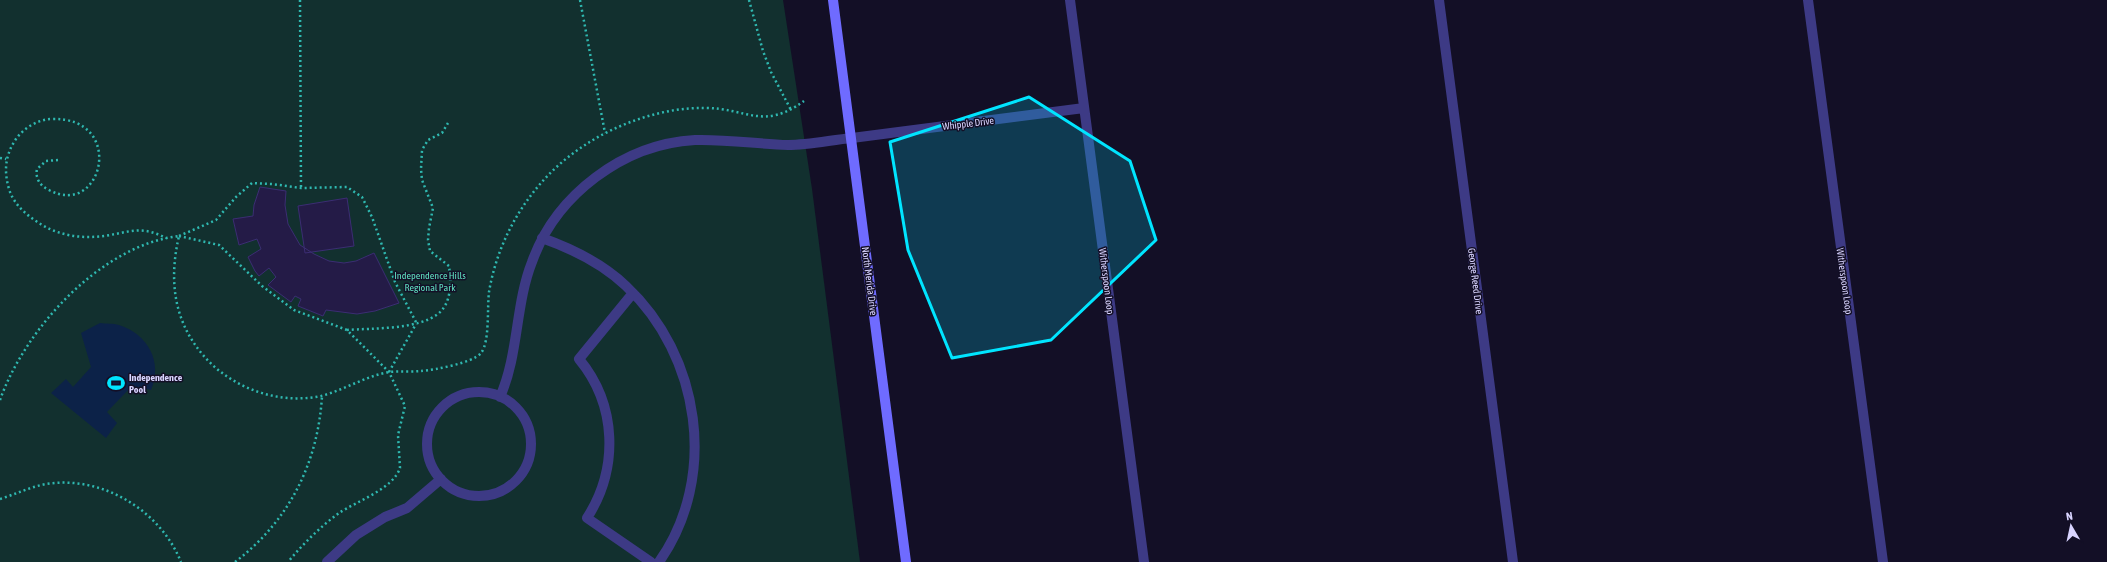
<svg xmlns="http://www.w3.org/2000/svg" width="2107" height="562" font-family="'Asap Condensed',sans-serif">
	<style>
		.green { fill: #12302f }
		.water { fill: #0c2248 }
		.building { fill: #241b47; stroke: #3b2d73 }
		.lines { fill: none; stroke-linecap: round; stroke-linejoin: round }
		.path { stroke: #2fb8b0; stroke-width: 2.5; stroke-dasharray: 2 3; stroke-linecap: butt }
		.lane { stroke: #3d3a85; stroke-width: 10 }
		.street { stroke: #3d3a85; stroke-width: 10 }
		.secondary { stroke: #6f6bff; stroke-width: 10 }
		.marked { fill: #00e5ff; fill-opacity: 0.2; stroke: #00e5ff; stroke-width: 3; stroke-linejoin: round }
		.labels { text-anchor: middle; stroke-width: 3; stroke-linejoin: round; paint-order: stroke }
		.street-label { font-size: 10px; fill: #d9d4ff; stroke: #130f26 }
		.park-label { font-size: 10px; fill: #5fe0c0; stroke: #130f26 }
		.poi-label { font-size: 10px; font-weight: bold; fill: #d9d4ff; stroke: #130f26; text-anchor: start }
	</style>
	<rect width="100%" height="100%" fill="#130f26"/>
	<path class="green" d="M0,0H783L812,189L860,562H0Z"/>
	<path class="water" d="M100,323C106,324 113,323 119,325C148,334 163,362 151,390L132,386L107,412L117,423L106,438L51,393L66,379L73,387L91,367L81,333Z"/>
	<path class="building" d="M260,187L286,191L285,205L288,224L300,245L314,254L329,261L344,263L356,261L374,253L399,303L375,311L357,314L326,310L323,316L298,306L301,299L295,296L291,302L268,285L276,277L269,268L259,276L255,271L248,257L261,249L257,239L239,245L233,219L253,216L254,205Z
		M347,198L354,246L305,253L298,206Z"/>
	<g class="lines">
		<path class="path" d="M300,0L301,188
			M580,0L605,133
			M749,0L763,51L771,72L791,110
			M0,158L6,159
			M58,160L46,161L37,169C35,178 40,186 49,190C103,219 127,116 51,119C36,120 22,129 14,142C5,157 4,172 9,189C13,202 22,211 33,219C56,236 82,240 110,235C122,233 134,229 146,231C153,232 160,235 166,238
			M179,236L219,245L262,286L294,310L347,330L389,372L405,406L398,435L400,468C393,489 357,501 339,513C320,527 303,544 288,562
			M179,236L216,220L236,197L252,183L272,184L301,188L347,187L362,197L372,217L395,282L417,324
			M347,330C372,328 419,330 439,313C452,302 451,281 449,266L430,251L428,240L429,228L433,208L422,180L421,169L422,150L428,140L442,133L448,123
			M389,372L416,324
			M0,400C25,329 101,245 179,236C169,279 173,320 203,355C231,388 278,405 321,396C344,390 366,376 389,372C400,371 411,372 421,371C434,370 473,363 481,353C490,342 487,307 489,292C499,232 535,177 585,145C618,123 665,107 705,108C747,108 763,131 804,101
			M0,499C16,494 30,487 46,484C102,475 160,510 181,562
			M235,562C289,521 318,463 322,396"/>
		<path class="lane" d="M542,238C573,249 602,263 626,286C700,355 719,477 659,562
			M633,293L579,359C617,405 619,468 587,518L651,562
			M427 444a52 52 0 1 1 104 0a52 52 0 1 1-104 0Z
			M500,397C519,354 515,305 532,262C556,195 623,144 695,140C726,139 757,144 788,145C809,145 831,140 852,138
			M327,562L356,535L385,517L407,508L441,479"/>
		<path class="street" d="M1070,0L1144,562
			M1439,0L1513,562
			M1808,0L1883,562
			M852,138L1084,108"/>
		<path class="secondary" d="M833,0L906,562"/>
	</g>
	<path class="marked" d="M1029,97L1130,161L1156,240L1051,340L952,358L908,250L890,142Z"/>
	<defs>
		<g id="stadium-bare" transform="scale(1.38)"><path d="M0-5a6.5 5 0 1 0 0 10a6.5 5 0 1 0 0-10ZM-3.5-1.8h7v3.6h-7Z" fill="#00e5ff" stroke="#130f26" stroke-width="2.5" paint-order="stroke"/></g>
	</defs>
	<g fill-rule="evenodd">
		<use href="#stadium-bare" x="116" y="383"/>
	</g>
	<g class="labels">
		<g class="street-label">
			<text transform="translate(968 123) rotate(-7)" y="4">Whipple Drive</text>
			<text transform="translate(870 281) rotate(83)" y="4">North Merida Drive</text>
			<text transform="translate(1107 281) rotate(83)" y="4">Witherspoon Loop</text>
			<text transform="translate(1476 281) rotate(83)" y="4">George Reed Drive</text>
			<text transform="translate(1845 281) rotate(82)" y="4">Witherspoon Loop</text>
		</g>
		<g class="park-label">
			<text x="430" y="279">Independence Hills<tspan x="430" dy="12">Regional Park</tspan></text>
		</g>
		<g class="poi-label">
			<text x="129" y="381">Independence<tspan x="129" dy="12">Pool</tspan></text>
		</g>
	</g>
	<g transform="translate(2071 526) rotate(351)" stroke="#130f26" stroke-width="3" paint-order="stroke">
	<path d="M0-3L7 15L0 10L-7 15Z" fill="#d9d4ff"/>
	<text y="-6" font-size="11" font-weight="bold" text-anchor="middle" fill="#d9d4ff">N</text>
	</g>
</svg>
